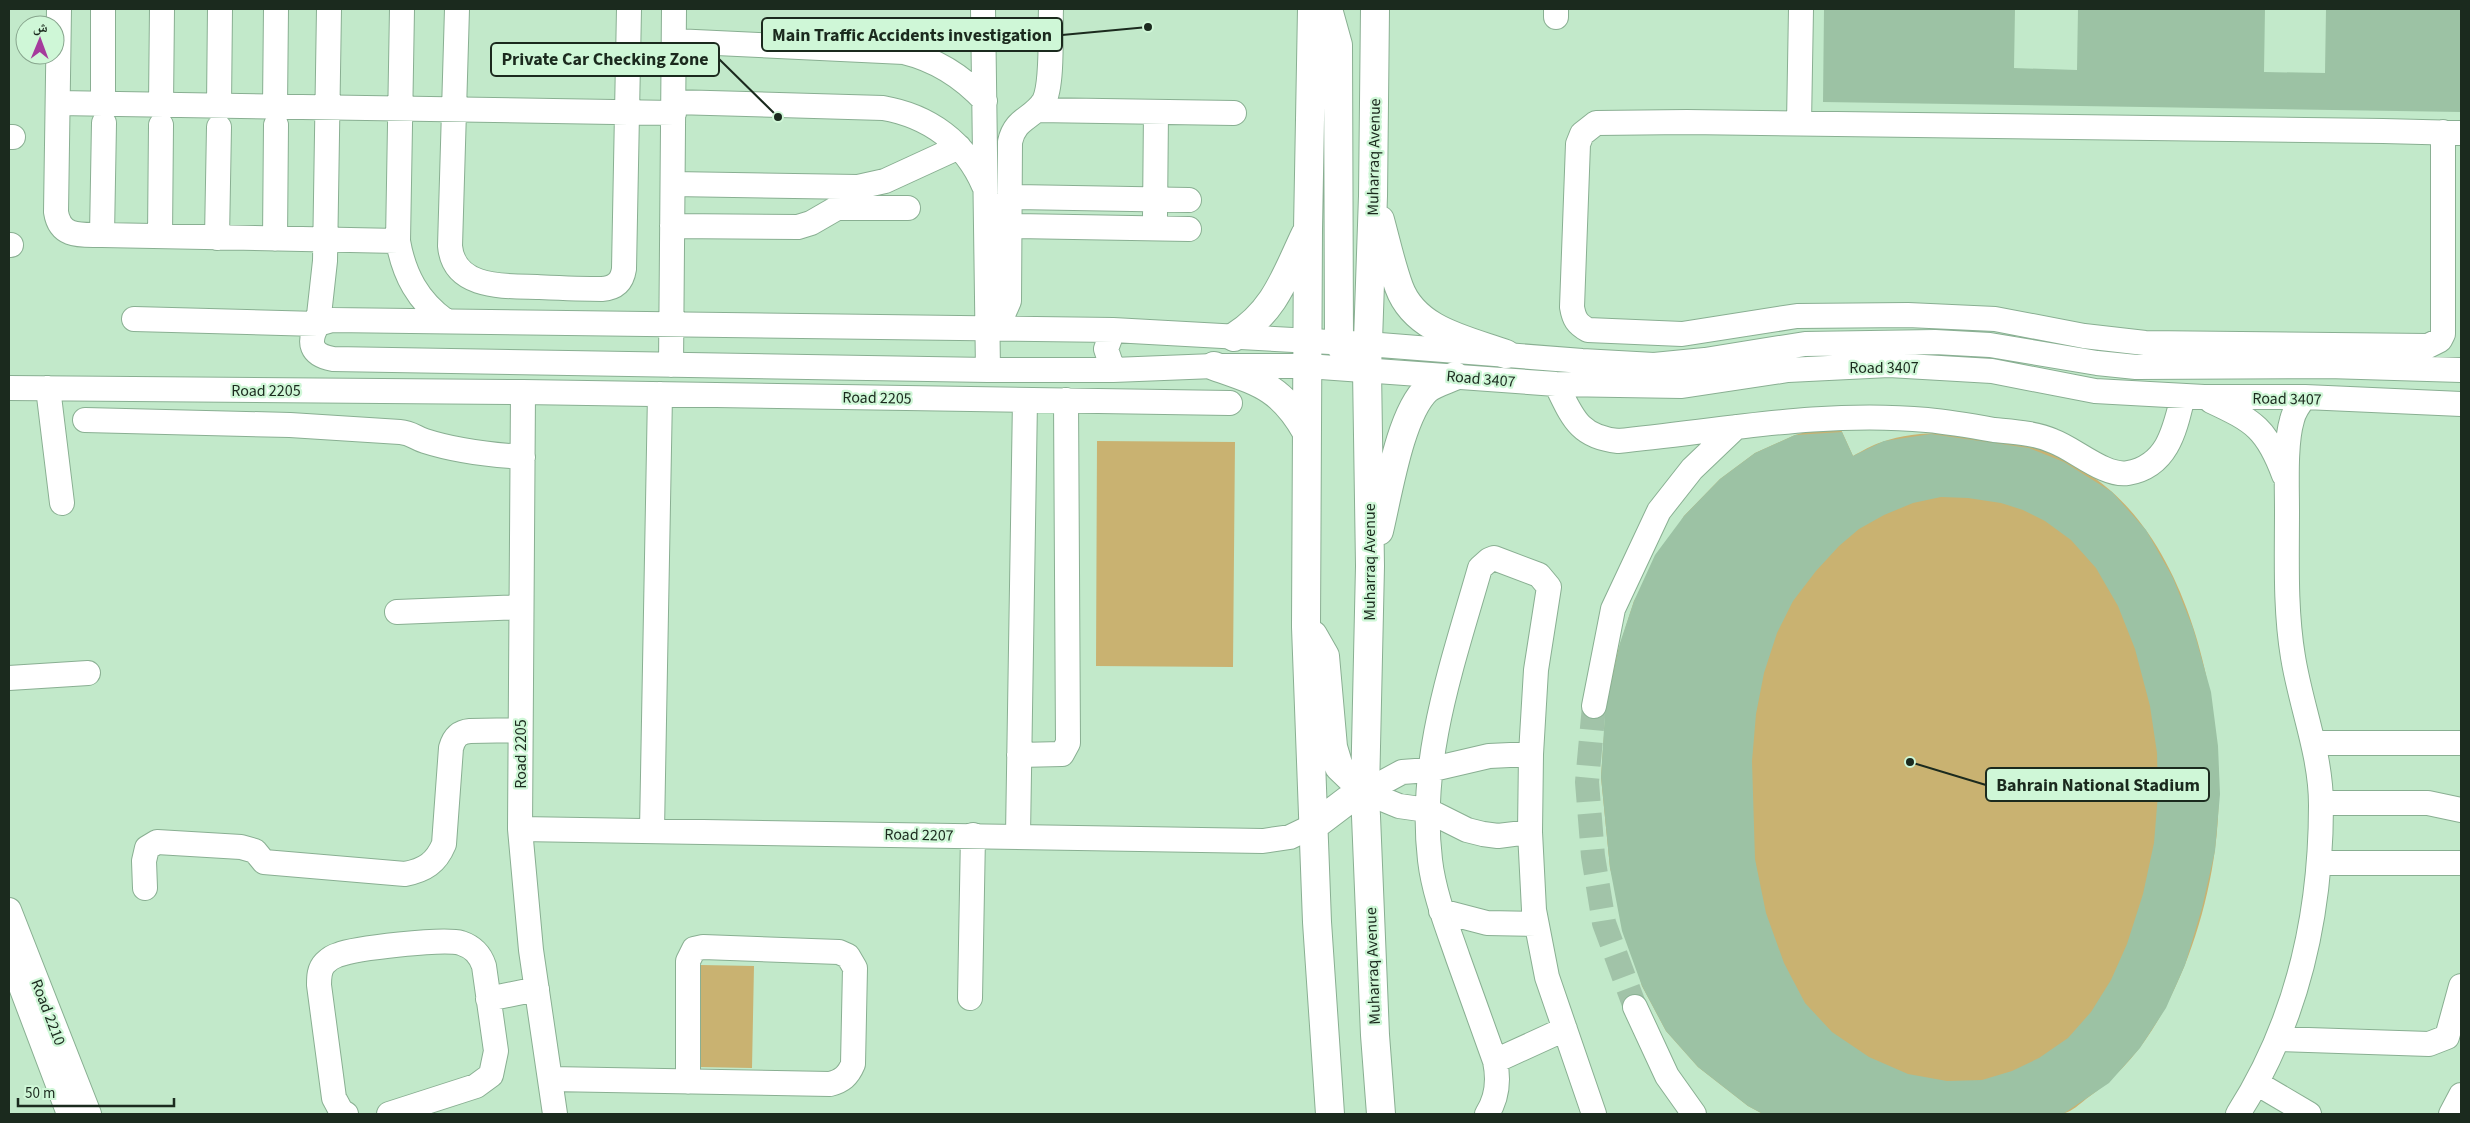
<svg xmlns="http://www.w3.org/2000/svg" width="2470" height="1123" font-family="'Source Sans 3','Noto Naskh Arabic',sans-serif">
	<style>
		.green { fill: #c9b271 }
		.building { fill: #9cc2a4; fill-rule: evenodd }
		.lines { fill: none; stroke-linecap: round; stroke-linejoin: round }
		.minor-tunnel { stroke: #a1c3a8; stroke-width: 24; stroke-dasharray: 24 12; stroke-linecap: butt }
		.minor-casing { stroke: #89af92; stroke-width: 26 }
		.major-casing { stroke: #89af92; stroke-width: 30 }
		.minor { stroke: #fff; stroke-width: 24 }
		.major { stroke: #fff; stroke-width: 28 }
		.labels { text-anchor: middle; stroke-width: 4.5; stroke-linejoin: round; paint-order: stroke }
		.street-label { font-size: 16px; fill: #1b2a1e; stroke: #cff7d7 }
		.leader { fill: none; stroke: #1b2a1e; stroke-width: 2 }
		.callout-dot { fill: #1b2a1e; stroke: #cff7d7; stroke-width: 2 }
		.callout { fill: #cff7d7; stroke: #1b2a1e; stroke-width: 2 }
		.callout-label { font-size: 18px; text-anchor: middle; font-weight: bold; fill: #1b2a1e }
	</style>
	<rect width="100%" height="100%" fill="#c2e9ca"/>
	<path class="green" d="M1838,423L1853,456C1862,451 1872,445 1882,442C1915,430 1963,432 1997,437C2039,444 2079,463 2111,491C2200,569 2230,738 2215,849C2207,911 2185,978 2152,1030C2134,1058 2113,1080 2086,1099C2080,1104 2072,1111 2065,1113C2051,1118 2005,1114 1988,1114C1913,1114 1838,1114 1763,1114L1748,1106L1698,1067L1666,1031L1642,986L1610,868L1601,777L1606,708L1618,651L1634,601L1684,516L1720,479L1755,453L1795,435Z
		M1097,441L1235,442L1233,667L1096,666Z
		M701,965L754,966L752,1068L699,1067Z"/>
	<path class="building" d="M1824,9H2015L2014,68L2077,70L2078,9H2265L2264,72L2325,73L2326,9H2461V112L1823,102Z
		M1842,432L1853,456L1884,441L1931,434L2029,448L2064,462L2112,492L2146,530L2173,578L2193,628L2211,692L2218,746L2220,794L2215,851L2202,908L2185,965L2166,1008L2140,1048L2109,1083L2063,1114H1763L1748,1106L1698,1067L1666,1031L1642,986L1622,931L1610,868L1601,777L1605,713L1620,643L1634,601L1655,555L1684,516L1720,479L1755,453L1795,435ZM1941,497L1968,498L2001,503L2023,510L2045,521L2071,540L2096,568L2118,606L2135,649L2150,706L2157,753L2158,794L2154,843L2143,894L2127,944L2111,980L2091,1012L2068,1038L2039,1058L2012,1071L1982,1080L1947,1081L1908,1074L1869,1057L1832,1032L1805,1003L1784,963L1766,913L1755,859L1752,761L1756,714L1764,673L1777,633L1793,601L1816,571L1839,546L1859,529L1884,515L1913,503Z"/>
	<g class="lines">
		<path class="minor-tunnel" d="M1594,706L1587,782L1593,856L1604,923L1635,1007"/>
		<g class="minor-casing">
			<path id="minor" d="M59,9L56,212C60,238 81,235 102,235L398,241
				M402,9L398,241C404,275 418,301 446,321
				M457,9L450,246C454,289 504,286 537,287C559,288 580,289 602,289C615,288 622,282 624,269L629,9
				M983,9L988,370
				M1556,17V9
				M674,41L904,52C937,60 962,76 985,101
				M674,102L883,108C929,116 965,142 984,186
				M58,103L674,113
				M103,103V9
				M161,104L162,9
				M219,105L220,9
				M275,106L276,9
				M1037,110L1234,113
				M1799,123L1801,9
				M2443,132V334L2440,340L2428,346L2145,343L2084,336L1995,319L1908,315L1797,316L1682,334L1588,330C1577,324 1574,319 1572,307L1578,144L1582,134L1596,123L1687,122L2383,131L2461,133
				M9,137H13
				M673,184L858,187L885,181L959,147
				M1009,197L1189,200
				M1155,215L1156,112
				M672,226L798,227L811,223L837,208H908
				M1009,226L1189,229
				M102,235L104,123
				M160,236L161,125
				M217,238L219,127
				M275,239L276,125
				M9,245H11
				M134,319L318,324L325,261L329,9
				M988,327L1002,317L1009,301L1010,142C1015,118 1033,119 1044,101C1053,84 1050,30 1051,9
				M1113,330L1106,349L1113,370
				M671,365L674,9
				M2461,370L2328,366L2136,367L2097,363L1990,345L1935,342L1805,344L1705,360L1654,365L1582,361L1367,344L1113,330L332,320L318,324C307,343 311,355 333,359L988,370H1113L1214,366H1307L1556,384L1682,386L1788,370L1889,365L1992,371L2095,391L2204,397H2305L2461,404
				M1556,384C1572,416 1578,437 1618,441C1721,431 1823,410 1927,420C1949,422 1972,426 1994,430C2014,432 2035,433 2053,441C2075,449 2105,477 2128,473C2168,466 2175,429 2183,396
				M9,388L523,392L1230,403
				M48,388L62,503
				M523,392L520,829L531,950L555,1114
				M2211,401C2254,421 2267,429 2284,475
				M85,420L290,425L400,432C412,433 415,438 425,441C456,451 491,455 523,457
				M397,612L521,607
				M9,678L88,673
				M1594,706L1613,609L1659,511L1692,469L1736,427
				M2314,743H2461
				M1019,755L1062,754L1068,743L1066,400
				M1365,792L1399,806L1427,810L1467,830L1483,834L1498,836L1530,832
				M1365,792L1402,772L1429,770L1489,756L1531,754
				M2321,803H2428L2461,810
				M520,829L1263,841L1290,837L1315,825
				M652,830L660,394
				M1018,835L1025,400
				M2320,863H2461
				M145,888L144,861L147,848L157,842L241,847L255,851L264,862L405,874C425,870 436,863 444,844L451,748C454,737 459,732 470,731L520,730
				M9,910L89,1114
				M1441,911L1487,923L1536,924
				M9,955L69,1114
				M970,998L973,835
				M488,999L537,989
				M1635,1007L1667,1076L1694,1114
				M2278,1039L2429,1044L2447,1037L2461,986
				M1495,1061L1565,1029
				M550,1079L830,1084C842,1081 848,1076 853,1064L855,968L848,956L839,952L703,947L694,949L688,961V1082
				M2258,1084L2309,1114
				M346,1114L341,1111L334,1098L319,985C319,977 319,969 325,963C328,960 334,956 338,955C355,948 444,938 461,943C473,947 480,954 484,966L496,1051L491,1075L476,1086L389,1114
				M1487,1114C1498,1097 1499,1080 1495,1061C1483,1027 1470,992 1458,958C1447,926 1434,894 1430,860C1418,759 1453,663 1480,568L1489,560L1494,558L1539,575L1549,587L1536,670L1531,754L1530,832L1534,910L1547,977L1594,1114
				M2238,1114C2298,1020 2321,916 2321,805C2321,754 2301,707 2293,657C2285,609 2287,560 2287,511C2287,485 2285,443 2292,420C2294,411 2299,404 2305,397
				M2451,1114L2461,1095"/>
		</g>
		<g class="major-casing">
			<path id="major" d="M1312,9L1308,229L1306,627L1317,922L1330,1114
				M1328,9L1338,45L1339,343L1349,360L1367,370
				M1375,9L1373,196L1367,370L1370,566L1365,792L1375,1035L1381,1114
				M1380,220C1386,242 1391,265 1399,287C1415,331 1467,340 1506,354
				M1234,337C1275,311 1285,277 1305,235
				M1214,366C1259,382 1281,387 1306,431
				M1379,531C1388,494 1400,414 1427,389C1435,383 1446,380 1455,376
				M1313,635L1325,656L1333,747L1339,767L1365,792
				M1315,825L1348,800L1365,792"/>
		</g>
		<use href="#minor" class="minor"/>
		<use href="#major" class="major"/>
	</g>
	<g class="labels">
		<g class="street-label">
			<text transform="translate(1373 157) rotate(-89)" y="6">Muharraq Avenue</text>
			<text x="1884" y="373">Road 3407</text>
			<text transform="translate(1481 378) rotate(5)" y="6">Road 3407</text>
			<text x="266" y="396">Road 2205</text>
			<text transform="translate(877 397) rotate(1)" y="6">Road 2205</text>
			<text transform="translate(2287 398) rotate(1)" y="6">Road 3407</text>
			<text transform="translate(1369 562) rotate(-90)" y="6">Muharraq Avenue</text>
			<text transform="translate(520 754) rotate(-90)" y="6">Road 2205</text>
			<text transform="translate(919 834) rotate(1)" y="6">Road 2207</text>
			<text transform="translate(1372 966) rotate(-92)" y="6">Muharraq Avenue</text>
			<text transform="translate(49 1012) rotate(69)" y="6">Road 2210</text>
		</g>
	</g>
	<path class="leader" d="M1148 27L1062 35M778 117L719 59M1910 762L1986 785"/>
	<g class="callout-dot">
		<circle cx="1148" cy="27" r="5"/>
		<circle cx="778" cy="117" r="5"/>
		<circle cx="1910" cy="762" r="5"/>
	</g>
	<g class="callout">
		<rect x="762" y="18" width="300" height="33" rx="5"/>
		<rect x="491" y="43" width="228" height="33" rx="5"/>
		<rect x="1986" y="768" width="223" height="33" rx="5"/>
	</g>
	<g class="callout-label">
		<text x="912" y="41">Main Traffic Accidents investigation</text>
		<text x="605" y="65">Private Car Checking Zone</text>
		<text x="2098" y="791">Bahrain National Stadium</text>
	</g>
	<rect width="2470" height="1123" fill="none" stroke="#1b2a1e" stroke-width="20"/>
	<g transform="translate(40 40) rotate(1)"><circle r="24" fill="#cff7d7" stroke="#87a58d"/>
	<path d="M0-4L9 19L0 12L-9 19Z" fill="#a53b9c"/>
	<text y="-8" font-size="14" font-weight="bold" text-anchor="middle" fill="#1b2a1e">ش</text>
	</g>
	<path d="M18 1098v8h156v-8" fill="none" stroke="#1b2a1e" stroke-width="2.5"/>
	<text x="25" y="1098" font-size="15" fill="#1b2a1e" stroke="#cff7d7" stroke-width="4" paint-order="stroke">50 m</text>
</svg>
